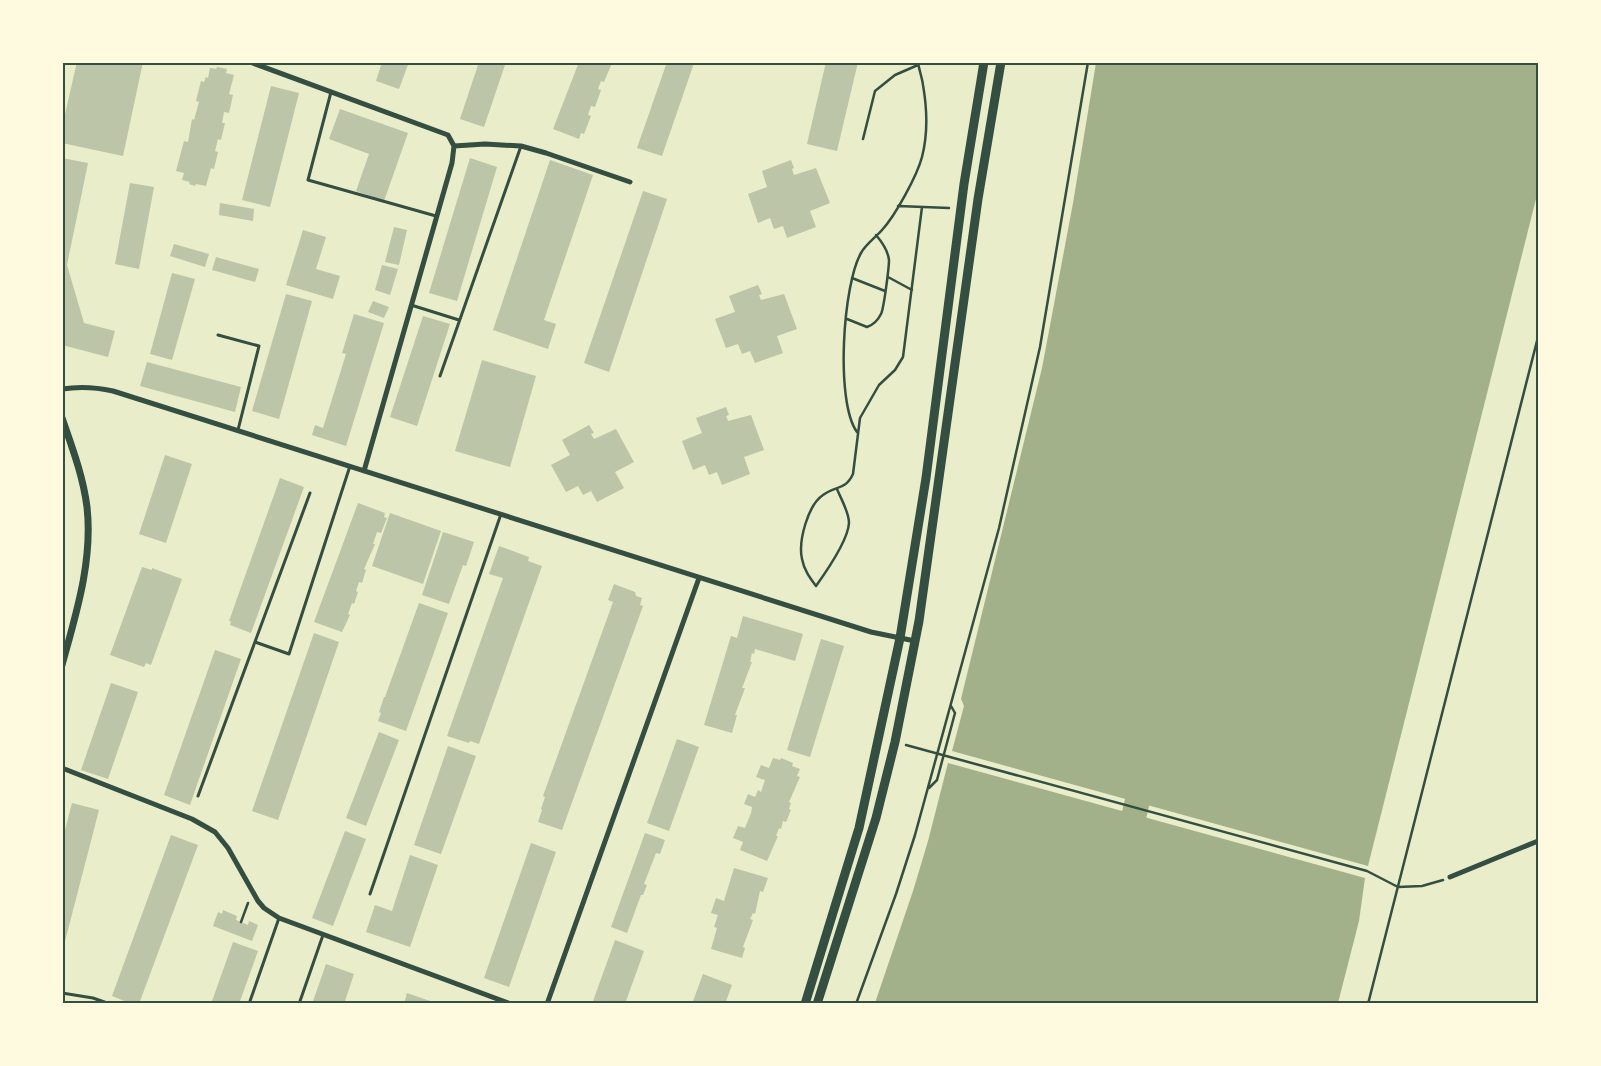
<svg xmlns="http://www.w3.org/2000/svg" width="1601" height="1066" font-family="Roboto,sans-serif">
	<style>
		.water { fill: #a3b18a }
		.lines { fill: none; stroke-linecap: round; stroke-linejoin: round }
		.river { stroke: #a3b18a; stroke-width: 25 }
		.building { fill: #bcc5a7 }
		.path { stroke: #344e41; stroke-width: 2.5 }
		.service { stroke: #344e41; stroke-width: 3 }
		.minor { stroke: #344e41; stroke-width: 5 }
		.tertiary { stroke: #344e41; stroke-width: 7 }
		.secondary { stroke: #344e41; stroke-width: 9 }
		.neatline { fill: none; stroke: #344e41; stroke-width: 2 }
	</style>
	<rect width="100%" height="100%" fill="#e9edc9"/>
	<path class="water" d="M1096,63H1538V191L1368,866L952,751L964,706L961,699L1042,368L1073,203Z
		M948,763L1365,878L1359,921L1338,1003H875L913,891L928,841Z"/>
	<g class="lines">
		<path class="river" d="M1126,848L1145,770"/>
	</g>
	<path class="building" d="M77,62H143L123,156L62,143V127Z
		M382,62H409L399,89L376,81Z
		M479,62H506L484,127L460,119Z
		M579,62L612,63L604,82L601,81L598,89L601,90L595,107L591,106L588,115L591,116L584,134L581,133L579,139L553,129Z
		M667,62L694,63L662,156L637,148Z
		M826,62H858L837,151L807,144Z
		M217,67L227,69L226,73L234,75L229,94L233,95L229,113L224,112L222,123H225L221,140L218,139L215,151L218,152L214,169L211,168L206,186L196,184L195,186L189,184L190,182L182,180L184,173L176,171L184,141L188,142L192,119L194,120L199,102L196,101L201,81L204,82L206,77L208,78L210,68L216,69Z
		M271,86L299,93L270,207L242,200Z
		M340,109L408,133L384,201L356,191L369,154L329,139Z
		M62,158L88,163L67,265L84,323L115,331L108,357L62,345Z
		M470,158L497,167L457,301L429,293Z
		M550,160L593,175L544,320L556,324L548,349L493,330Z
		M791,160L794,168L792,169L794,175L816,168L830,203L810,211L816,227L787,238L783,226L774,229L770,218L758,223L748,194L767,187L762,171Z
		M130,183L154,187L139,269L115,264Z
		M643,191L667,199L609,372L584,363Z
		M220,203L254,209L253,221L219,215Z
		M394,227L407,230L399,265L385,262Z
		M303,230L326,237L316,269L340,276L333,299L286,285Z
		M174,244L209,254L205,267L170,256Z
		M216,257L259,269L255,282L212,270Z
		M382,265L398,269L390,295L375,290Z
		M172,273L195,279L172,360L150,354Z
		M758,285L762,294L759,295L761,300L784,294L797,329L777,336L783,353L755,363L750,351L742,354L738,344L726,348L715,319L735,312L729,296Z
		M286,294L312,301L279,419L252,411Z
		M373,301L389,307L384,318L368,312Z
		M354,314L384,323L346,446L312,435L315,425L323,428L346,354L342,353Z
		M423,316L450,324L417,426L390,417Z
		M482,360L536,376L510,467L455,451Z
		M147,362L241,387L235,412L140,386Z
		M726,407L729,415L726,416L728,421L751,415L764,450L744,457L750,474L722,485L717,472L709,475L705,465L693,470L682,441L702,433L696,418Z
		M589,425L594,433L591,434L594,439L616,429L634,462L615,472L624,488L597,502L591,491L583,495L578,486L566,492L551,465L570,455L562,440Z
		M165,455L192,464L166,543L139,534Z
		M280,478L304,487L251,633L230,625L231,621H229Z
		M358,503L385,513L384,517L387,518L381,533L377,532L373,544H375L364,569L366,570L362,583L359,582L356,591L358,592L354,604L352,603L348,614L350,615L342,632L314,622Z
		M390,513L441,531L423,584L372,566Z
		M443,532L474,542L466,566L463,565L449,604L422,595Z
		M499,546L529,557L528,561L542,566L479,744L470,741L469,743L447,736L503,578L489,574Z
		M142,567L152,570V568L182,579L151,665L146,663L144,667L110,655Z
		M614,584L635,592L636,596L642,598L640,605L643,606L562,830L538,822L542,810L541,809L545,797L543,796L613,602L608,600Z
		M419,603L448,613L406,731L378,721L381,713L379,712L384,697H385Z
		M743,616L803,634L795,661L755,649L754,654L752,653L750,662H752L742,688H745L735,715H737L732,733L704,725L731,636L737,638Z
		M314,633L339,642L278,820L252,811Z
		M821,639L844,646L810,757L787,750Z
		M215,650L241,659L190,805L164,795Z
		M111,683L138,692L108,779L81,770Z
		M379,732L399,740L366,826L346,818Z
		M677,739L699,747L669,831L647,823Z
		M448,746L476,756L441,854L414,845Z
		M773,758L780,760L781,758L793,763L792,766L800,769L797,776L800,777L789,802L791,803L789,809L791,810L786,822L783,821L781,829L779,828L776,836H778L767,861L740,850L743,842L733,838L738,826L745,828L751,813L752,807L744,804L748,794L755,797L758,790L761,792L765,780L756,777L761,765L769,768Z
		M72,803L99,810L63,949L62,842Z
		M345,831L366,839L333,926L312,918Z
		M645,833L665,840L660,854L656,853L644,884L647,885L643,895H641L627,933L611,927Z
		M171,835L198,845L139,1004H132L112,996Z
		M531,843L556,852L509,987L484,978Z
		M410,855L438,865L410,947L366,932L375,905L392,911Z
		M734,868L768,878L763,892L760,891L755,914L753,913L750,919L753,920L743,947L745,948L742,958L711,949L717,928L714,927L718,915L711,913L716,898L724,901Z
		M223,910L237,916L236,920L248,925L249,921L258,925L252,941L213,926L218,912L222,914Z
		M615,940L644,951L625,1004H592Z
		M233,942L258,951L239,1004H211Z
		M326,964L354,974L344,1004H312Z
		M703,974L732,985L725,1004H692Z
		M407,993L433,1002L432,1004H404Z"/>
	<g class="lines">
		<path class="path" d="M863,139L875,91L895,75L918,65
			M898,206L949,208
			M888,277L912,290
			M852,278L885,291
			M847,319L867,327C873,325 878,320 881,314C884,308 889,267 889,260C888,251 882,242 876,235
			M857,432C835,402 843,284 861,253C866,244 875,238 882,230C895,216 917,176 922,157C928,134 927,108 923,85C922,77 919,70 918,62
			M837,489C841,499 849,512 849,523C848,540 826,572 816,586C810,578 804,570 802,559C798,541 808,505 823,495C836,485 845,491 853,474L860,418L879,385L895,370L903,357L922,207
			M906,745L1367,871L1398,887L1422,886L1443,880
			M929,788L937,780L955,713L951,706
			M241,922L248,903
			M856,1004L896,894L915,835L999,528L1040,347L1088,62
			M1368,1004L1538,337"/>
		<path class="service" d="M331,92L308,180L436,216
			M411,305L459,320
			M218,335L259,346L238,430
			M440,376L521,146
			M255,642L289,654L350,466
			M198,796L310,493
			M370,894L501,514
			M62,993L93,998L110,1004
			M249,1004L279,918
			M299,1004L323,935"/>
		<path class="minor" d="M250,62L448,135L454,146L485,144L521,146L546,153L630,182
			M62,389C81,386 95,387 113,391L871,632L915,641
			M364,471L452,163L454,146
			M62,768L192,819L215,832L228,848L258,901L264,908L279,918L511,1004
			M1450,877L1538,841
			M547,1004L699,578"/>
		<path class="tertiary" d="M62,418C72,447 83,476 87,507C93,561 76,614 62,665"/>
		<path class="secondary" d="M805,1004L859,828L900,638L926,478L964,184L984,62
			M817,1004L876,818L895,742L919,621L978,199L1001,62"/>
	</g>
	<rect width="1601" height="1066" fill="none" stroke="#fefae0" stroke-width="128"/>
	<rect x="64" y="64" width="1473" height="938" class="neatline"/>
</svg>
